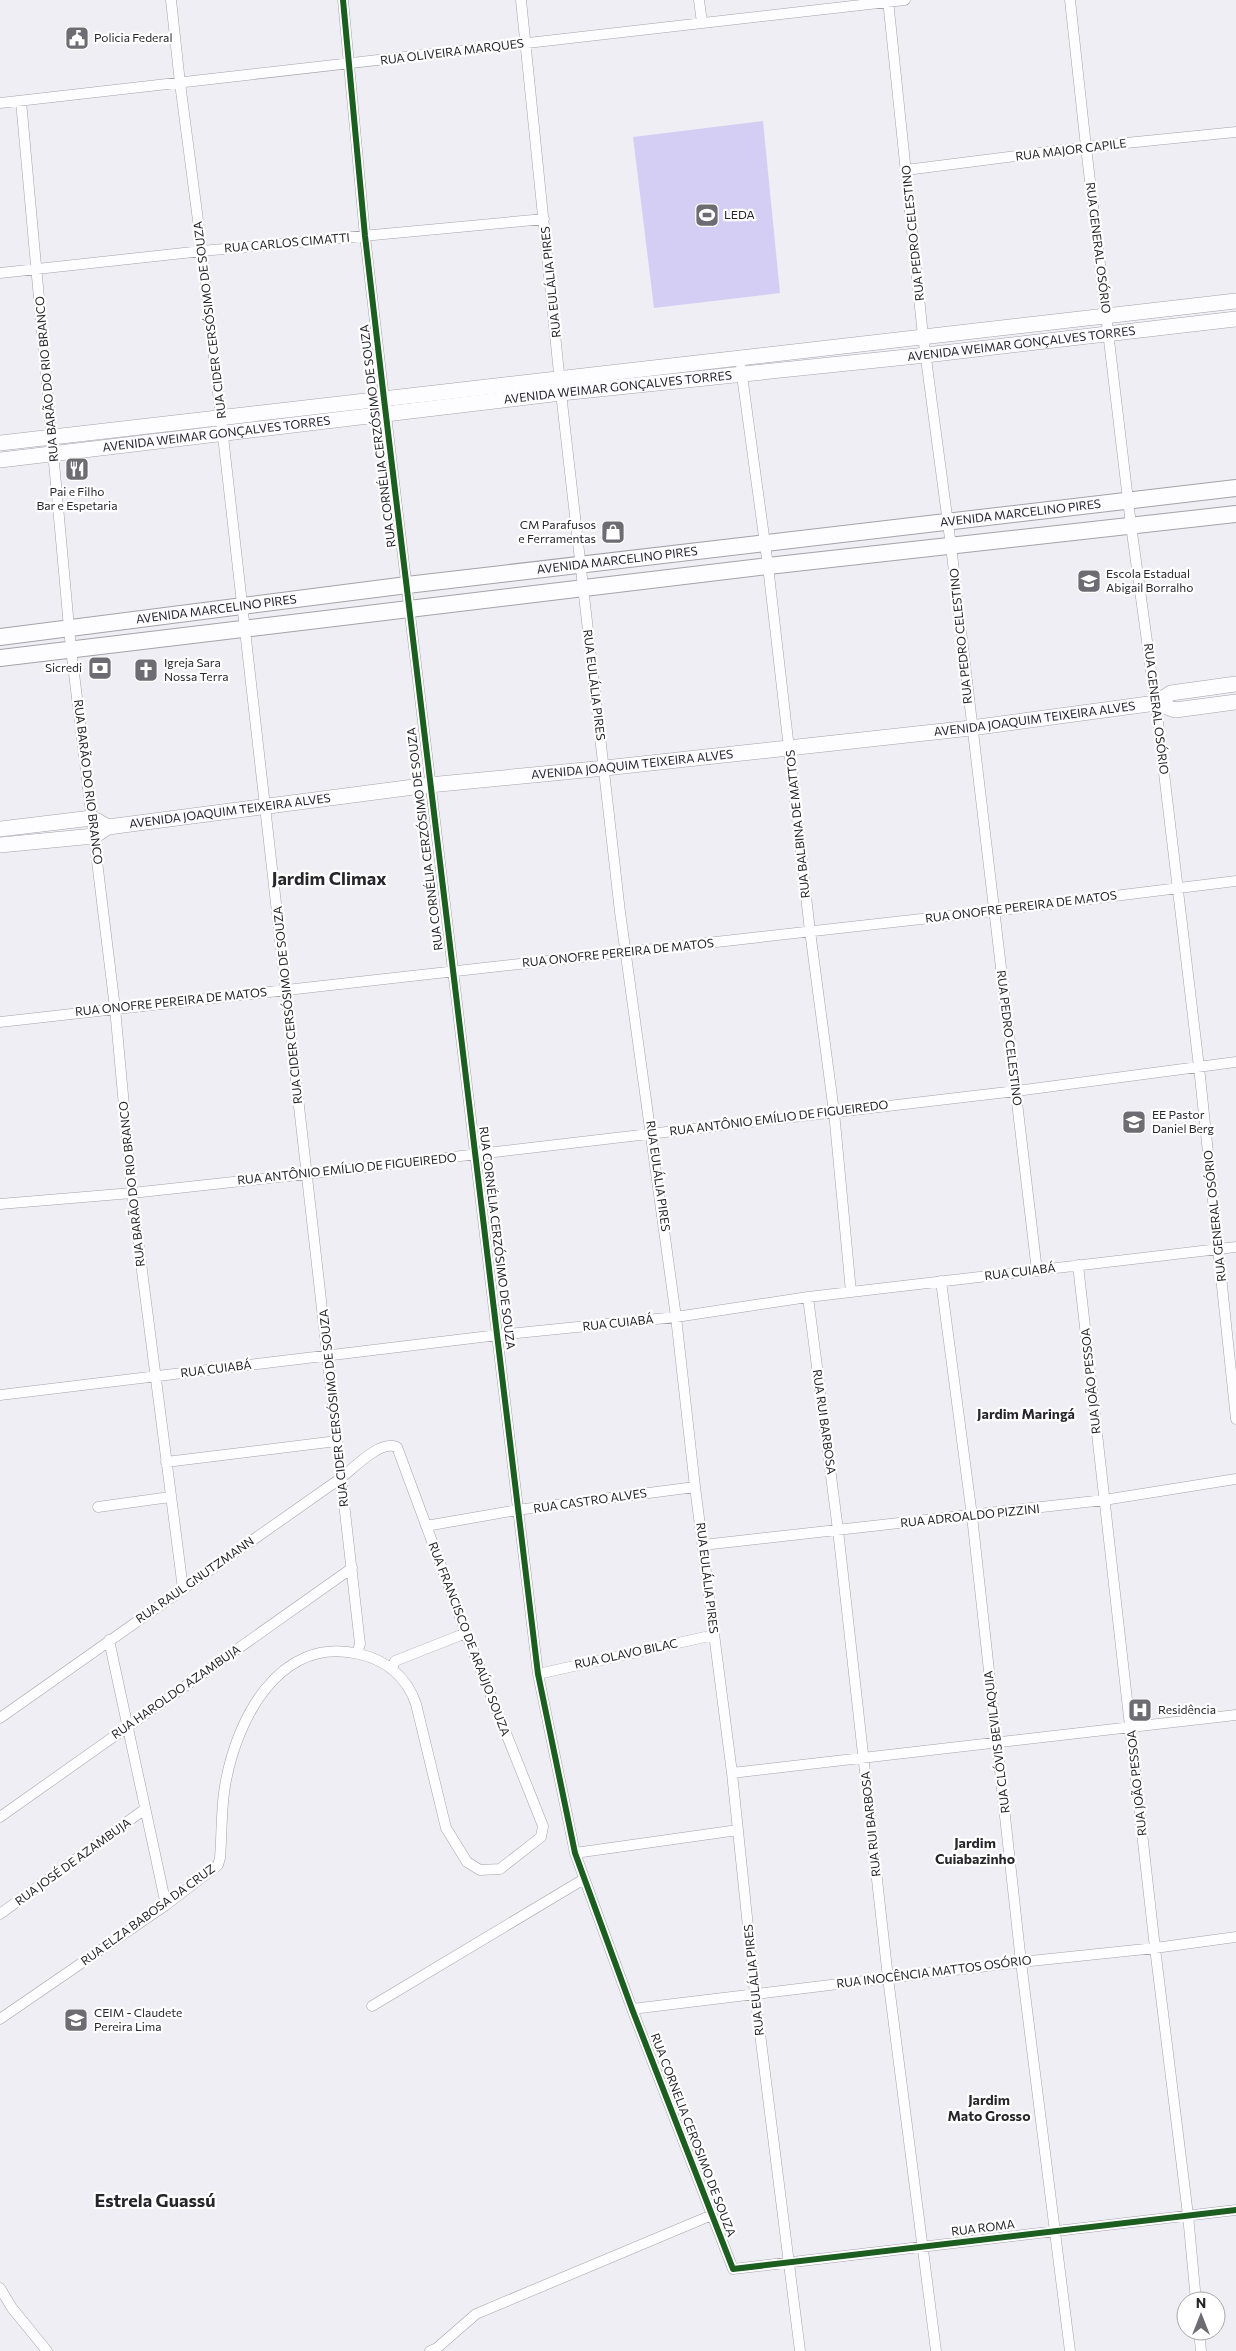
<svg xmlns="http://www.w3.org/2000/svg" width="1236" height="2351" font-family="Commissioner,sans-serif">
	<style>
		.green { fill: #d5cef4 }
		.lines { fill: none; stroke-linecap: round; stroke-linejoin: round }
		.street-casing { stroke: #a4a3a8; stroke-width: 11 }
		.secondary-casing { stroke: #a4a3a8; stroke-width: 16 }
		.primary-casing { stroke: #a4a3a8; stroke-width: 18 }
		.street { stroke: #fdfcfe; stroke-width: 10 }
		.secondary { stroke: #fdfcfe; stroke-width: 15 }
		.primary { stroke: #fdfcfe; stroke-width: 16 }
		.cycleway-casing { stroke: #fff; stroke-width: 9 }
		.cycleway { stroke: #1b5e20; stroke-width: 6 }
		.labels { text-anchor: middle; stroke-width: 4.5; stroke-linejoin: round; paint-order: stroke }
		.poi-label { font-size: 12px; fill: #27262b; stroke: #fff; text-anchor: start }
		.street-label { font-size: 12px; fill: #27262b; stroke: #fff }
		.neighbourhood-label { font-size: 14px; font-weight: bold; fill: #27262b; stroke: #fff }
		.district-label { font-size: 18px; font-weight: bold; fill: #27262b; stroke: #fff }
	</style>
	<rect width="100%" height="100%" fill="#efeef5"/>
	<path class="green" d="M763,121L780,293L654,308L633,137Z"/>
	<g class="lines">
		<g class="street-casing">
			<path id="street" d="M171,0L180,83L202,251L360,1644L357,1653
				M343,0L365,236L384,399L538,1674L575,1853L632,2009L733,2269L1236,2210
				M521,0L561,393L620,912L676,1317L695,1487L732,1773L755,1994L800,2351
				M699,0L702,23
				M888,0L923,336L951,546L1037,1271
				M1070,0L1086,147L1131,525L1157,714L1199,1067L1236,1419
				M21,101L71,649L115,1008L132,1193L183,1589
				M0,103L905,0
				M906,170L1086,147L1236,132
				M0,273L202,251L544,219
				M741,368L768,566L810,931L834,1112L851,1292
				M0,1022L993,911L1236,881
				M0,1204L132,1193L307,1174L1016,1091L1236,1062
				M1078,1265L1155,1948L1188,2215L1196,2301
				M941,1281L972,1516L1021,1962L1070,2351
				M808,1297L838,1530L888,1978L936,2351
				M0,1395L498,1335L676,1317L808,1297L1236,1247
				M166,1462L337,1441
				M98,1507L170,1497
				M426,1526L517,1510L695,1487
				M703,1545L1104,1500L1236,1479
				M109,1640L166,1905
				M392,1668L395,1661L466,1633
				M538,1674L714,1635
				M0,1718L341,1478C355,1467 380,1440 397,1447L466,1633L543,1826L541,1837L500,1869L480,1870L467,1862L446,1828L416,1704C407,1677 386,1660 359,1654C279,1635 236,1720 225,1786C221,1809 222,1834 220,1858L218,1865L166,1905L0,2019
				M732,1773L1236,1715
				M0,1817L352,1568
				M575,1853L738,1830
				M0,1914L145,1809
				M372,2006L584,1879
				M632,2009L1021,1962L1155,1948L1236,1937
				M0,2288L12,2308L47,2351
				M1199,2331L1201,2351
				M430,2351L437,2348L476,2314L712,2215"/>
		</g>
		<g class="secondary-casing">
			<g id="secondary">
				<path d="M0,443L1236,301"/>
				<path id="s1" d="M0,460L561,393L926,355L1236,319"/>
				<path d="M1156,703L1175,710L1236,702"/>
				<path d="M0,829L92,818L108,827"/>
				<path id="s2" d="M0,845L94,836L108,827L429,785L605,768L971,728L1156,703L1171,693L1236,684"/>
			</g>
		</g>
		<g class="primary-casing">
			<g id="primary">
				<path id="s3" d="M0,637L407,585L1236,488"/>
				<path d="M0,658L768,566L1236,514"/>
			</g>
		</g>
		<use href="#street" class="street"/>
		<use href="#secondary" class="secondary"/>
		<use href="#primary" class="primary"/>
		<g class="cycleway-casing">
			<path id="cycleway" d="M343,0L365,236L384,399L538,1674L575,1853L632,2009L733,2269L1236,2210"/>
		</g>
		<use href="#cycleway" class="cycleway"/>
	</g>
	<defs>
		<g id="civic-square" transform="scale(1.25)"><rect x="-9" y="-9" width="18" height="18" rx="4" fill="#6d6c72" stroke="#fff"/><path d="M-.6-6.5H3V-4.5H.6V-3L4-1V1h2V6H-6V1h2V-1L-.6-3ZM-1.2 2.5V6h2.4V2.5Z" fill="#fff"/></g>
		<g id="stadium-square" transform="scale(1.25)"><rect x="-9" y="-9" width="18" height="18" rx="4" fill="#6d6c72" stroke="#fff"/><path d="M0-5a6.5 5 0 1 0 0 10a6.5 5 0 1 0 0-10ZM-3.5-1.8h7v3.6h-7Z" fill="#fff"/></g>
		<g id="restaurant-square" transform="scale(1.25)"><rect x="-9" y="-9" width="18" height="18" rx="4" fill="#6d6c72" stroke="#fff"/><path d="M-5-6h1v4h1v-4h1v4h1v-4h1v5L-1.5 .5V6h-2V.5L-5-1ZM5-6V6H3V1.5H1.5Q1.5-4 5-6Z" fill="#fff"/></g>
		<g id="shop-square" transform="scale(1.25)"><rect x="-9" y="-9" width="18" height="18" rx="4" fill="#6d6c72" stroke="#fff"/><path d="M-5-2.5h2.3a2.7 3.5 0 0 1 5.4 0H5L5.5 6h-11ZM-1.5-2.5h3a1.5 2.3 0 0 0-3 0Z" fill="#fff"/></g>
		<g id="school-square" transform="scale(1.25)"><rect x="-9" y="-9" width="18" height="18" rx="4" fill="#6d6c72" stroke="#fff"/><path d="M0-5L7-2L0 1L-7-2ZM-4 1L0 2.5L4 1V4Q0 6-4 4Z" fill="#fff"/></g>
		<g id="bank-square" transform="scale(1.25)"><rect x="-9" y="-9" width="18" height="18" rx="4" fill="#6d6c72" stroke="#fff"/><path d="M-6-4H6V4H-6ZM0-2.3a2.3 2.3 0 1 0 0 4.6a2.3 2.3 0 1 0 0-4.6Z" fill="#fff"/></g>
		<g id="church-square" transform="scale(1.25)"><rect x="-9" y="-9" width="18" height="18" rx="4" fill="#6d6c72" stroke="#fff"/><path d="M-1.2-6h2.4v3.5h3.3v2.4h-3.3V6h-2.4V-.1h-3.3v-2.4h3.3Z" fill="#fff"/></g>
		<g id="hospital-square" transform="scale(1.25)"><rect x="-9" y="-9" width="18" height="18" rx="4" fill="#6d6c72" stroke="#fff"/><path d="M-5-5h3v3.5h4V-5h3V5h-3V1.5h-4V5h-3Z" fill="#fff"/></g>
	</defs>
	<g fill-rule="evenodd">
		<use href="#civic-square" x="77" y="38"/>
		<use href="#stadium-square" x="707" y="215"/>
		<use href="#restaurant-square" x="77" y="469"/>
		<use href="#shop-square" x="613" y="532"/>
		<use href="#school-square" x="1089" y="581"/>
		<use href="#bank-square" x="100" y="668"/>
		<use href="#church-square" x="146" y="670"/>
		<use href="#school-square" x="1134" y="1122"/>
		<use href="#hospital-square" x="1140" y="1710"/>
		<use href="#school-square" x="76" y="2020"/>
	</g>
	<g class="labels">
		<g class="poi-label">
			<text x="94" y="42">Policia Federal</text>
			<text x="724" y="219">LEDA</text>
			<text x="77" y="496" text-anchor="middle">Pai e Filho<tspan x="77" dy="14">Bar e Espetaria</tspan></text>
			<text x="596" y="529" text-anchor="end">CM Parafusos<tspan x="596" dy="14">e Ferramentas</tspan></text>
			<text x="1106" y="578">Escola Estadual<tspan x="1106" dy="14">Abigail Borralho</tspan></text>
			<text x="164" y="667">Igreja Sara<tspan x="164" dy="14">Nossa Terra</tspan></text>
			<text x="82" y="672" text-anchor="end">Sicredi</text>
			<text x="1152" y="1119">EE Pastor<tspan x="1152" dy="14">Daniel Berg</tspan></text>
			<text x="1158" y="1714">Residência</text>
			<text x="94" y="2017">CEIM - Claudete<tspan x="94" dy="14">Pereira Lima</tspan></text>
		</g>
		<g class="street-label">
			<text transform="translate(452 52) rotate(-7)" y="4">RUA OLIVEIRA MARQUES</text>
			<text transform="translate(1071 150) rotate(-7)" y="4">RUA MAJOR CAPILE</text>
			<text transform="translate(913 233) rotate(-96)" y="4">RUA PEDRO CELESTINO</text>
			<text transform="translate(287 243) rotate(-5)" y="4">RUA CARLOS CIMATTI</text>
			<text transform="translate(1098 248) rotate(83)" y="4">RUA GENERAL OSÓRIO</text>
			<text transform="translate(551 282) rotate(-96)" y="4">RUA EULÁLIA PIRES</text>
			<text transform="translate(210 320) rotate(-97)" y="4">RUA CIDER CERSÓSIMO DE SOUZA</text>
			<text dy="4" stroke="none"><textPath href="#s1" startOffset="1028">AVENIDA WEIMAR GONÇALVES TORRES</textPath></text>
			<text transform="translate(47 379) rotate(-95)" y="4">RUA BARÃO DO RIO BRANCO</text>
			<text dy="4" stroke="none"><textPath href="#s1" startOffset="622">AVENIDA WEIMAR GONÇALVES TORRES</textPath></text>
			<text dy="4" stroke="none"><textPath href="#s1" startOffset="218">AVENIDA WEIMAR GONÇALVES TORRES</textPath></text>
			<text transform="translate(378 436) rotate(-97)" y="4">RUA CORNÉLIA CERZÓSIMO DE SOUZA</text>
			<text dy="4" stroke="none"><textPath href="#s3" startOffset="1028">AVENIDA MARCELINO PIRES</textPath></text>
			<text dy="4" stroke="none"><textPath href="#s3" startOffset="622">AVENIDA MARCELINO PIRES</textPath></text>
			<text dy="4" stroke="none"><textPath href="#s3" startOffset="218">AVENIDA MARCELINO PIRES</textPath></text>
			<text transform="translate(961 636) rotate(-96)" y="4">RUA PEDRO CELESTINO</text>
			<text transform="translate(594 685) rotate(83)" y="4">RUA EULÁLIA PIRES</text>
			<text transform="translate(1156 709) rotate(83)" y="4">RUA GENERAL OSÓRIO</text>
			<text dy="4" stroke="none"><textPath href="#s2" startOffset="1044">AVENIDA JOAQUIM TEIXEIRA ALVES</textPath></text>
			<text dy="4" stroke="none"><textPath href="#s2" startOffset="639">AVENIDA JOAQUIM TEIXEIRA ALVES</textPath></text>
			<text transform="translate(88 782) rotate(83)" y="4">RUA BARÃO DO RIO BRANCO</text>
			<text dy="4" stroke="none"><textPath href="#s2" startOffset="234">AVENIDA JOAQUIM TEIXEIRA ALVES</textPath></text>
			<text transform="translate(798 824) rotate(-96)" y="4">RUA BALBINA DE MATTOS</text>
			<text transform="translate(425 839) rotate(-97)" y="4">RUA CORNÉLIA CERZÓSIMO DE SOUZA</text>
			<text transform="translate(1021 907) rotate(-7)" y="4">RUA ONOFRE PEREIRA DE MATOS</text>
			<text transform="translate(618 953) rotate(-6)" y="4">RUA ONOFRE PEREIRA DE MATOS</text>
			<text transform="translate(171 1002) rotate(-6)" y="4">RUA ONOFRE PEREIRA DE MATOS</text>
			<text transform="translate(288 1005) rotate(-96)" y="4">RUA CIDER CERSÓSIMO DE SOUZA</text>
			<text transform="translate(1009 1038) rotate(83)" y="4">RUA PEDRO CELESTINO</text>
			<text transform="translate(779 1118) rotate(-7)" y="4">RUA ANTÔNIO EMÍLIO DE FIGUEIREDO</text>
			<text transform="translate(347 1169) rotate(-6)" y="4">RUA ANTÔNIO EMÍLIO DE FIGUEIREDO</text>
			<text transform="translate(658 1176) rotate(82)" y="4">RUA EULÁLIA PIRES</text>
			<text transform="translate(132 1184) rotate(-96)" y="4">RUA BARÃO DO RIO BRANCO</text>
			<text transform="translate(1215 1216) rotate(-96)" y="4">RUA GENERAL OSÓRIO</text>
			<text transform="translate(497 1238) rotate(83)" y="4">RUA CORNÉLIA CERZÓSIMO DE SOUZA</text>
			<text transform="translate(1020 1272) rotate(-7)" y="4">RUA CUIABÁ</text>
			<text transform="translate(618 1323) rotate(-6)" y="4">RUA CUIABÁ</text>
			<text transform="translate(216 1369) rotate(-7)" y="4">RUA CUIABÁ</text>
			<text transform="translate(1091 1381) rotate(-96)" y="4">RUA JOÃO PESSOA</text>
			<text transform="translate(334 1408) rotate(-96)" y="4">RUA CIDER CERSÓSIMO DE SOUZA</text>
			<text transform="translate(824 1422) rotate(82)" y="4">RUA RUI BARBOSA</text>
			<text transform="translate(590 1501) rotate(-8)" y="4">RUA CASTRO ALVES</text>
			<text transform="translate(970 1516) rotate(-6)" y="4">RUA ADROALDO PIZZINI</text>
			<text transform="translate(707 1578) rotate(83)" y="4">RUA EULÁLIA PIRES</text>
			<text transform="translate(195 1580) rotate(-35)" y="4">RUA RAUL GNUTZMANN</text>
			<text transform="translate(469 1639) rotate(69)" y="4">RUA FRANCISCO DE ARAÚJO SOUZA</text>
			<text transform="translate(626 1654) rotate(-12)" y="4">RUA OLAVO BILAC</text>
			<text transform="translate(176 1692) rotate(-35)" y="4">RUA HAROLDO AZAMBUJA</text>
			<text transform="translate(997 1742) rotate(-97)" y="4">RUA CLÓVIS BEVILAQUIA</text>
			<text transform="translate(1137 1783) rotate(-96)" y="4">RUA JOÃO PESSOA</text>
			<text transform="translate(871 1824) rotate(-96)" y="4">RUA RUI BARBOSA</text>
			<text transform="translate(73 1862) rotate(-36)" y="4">RUA JOSÉ DE AZAMBUJA</text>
			<text transform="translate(148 1915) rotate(-36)" y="4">RUA ELZA BABOSA DA CRUZ</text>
			<text transform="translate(934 1972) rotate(-7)" y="4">RUA INOCÊNCIA MATTOS OSÓRIO</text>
			<text transform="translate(754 1980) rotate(-96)" y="4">RUA EULÁLIA PIRES</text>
			<text transform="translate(693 2135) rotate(69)" y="4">RUA CORNELIA CEROSIMO DE SOUZA</text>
			<text transform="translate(983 2228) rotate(-7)" y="4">RUA ROMA</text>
		</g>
		<g class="neighbourhood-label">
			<text x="1026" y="1419">Jardim Maringá</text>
			<text x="975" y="1848">Jardim<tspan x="975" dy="16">Cuiabazinho</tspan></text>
			<text x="989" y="2105">Jardim<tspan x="989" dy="16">Mato Grosso</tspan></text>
		</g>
		<g class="district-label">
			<text x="329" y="885">Jardim Climax</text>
			<text x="155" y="2207">Estrela Guassú</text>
		</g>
	</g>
	<g transform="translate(1201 2316)"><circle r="24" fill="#ffffff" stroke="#a9a8aa"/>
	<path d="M0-4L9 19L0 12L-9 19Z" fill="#6d6c72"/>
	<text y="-8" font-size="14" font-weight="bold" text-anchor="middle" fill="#27262b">N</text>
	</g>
</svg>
